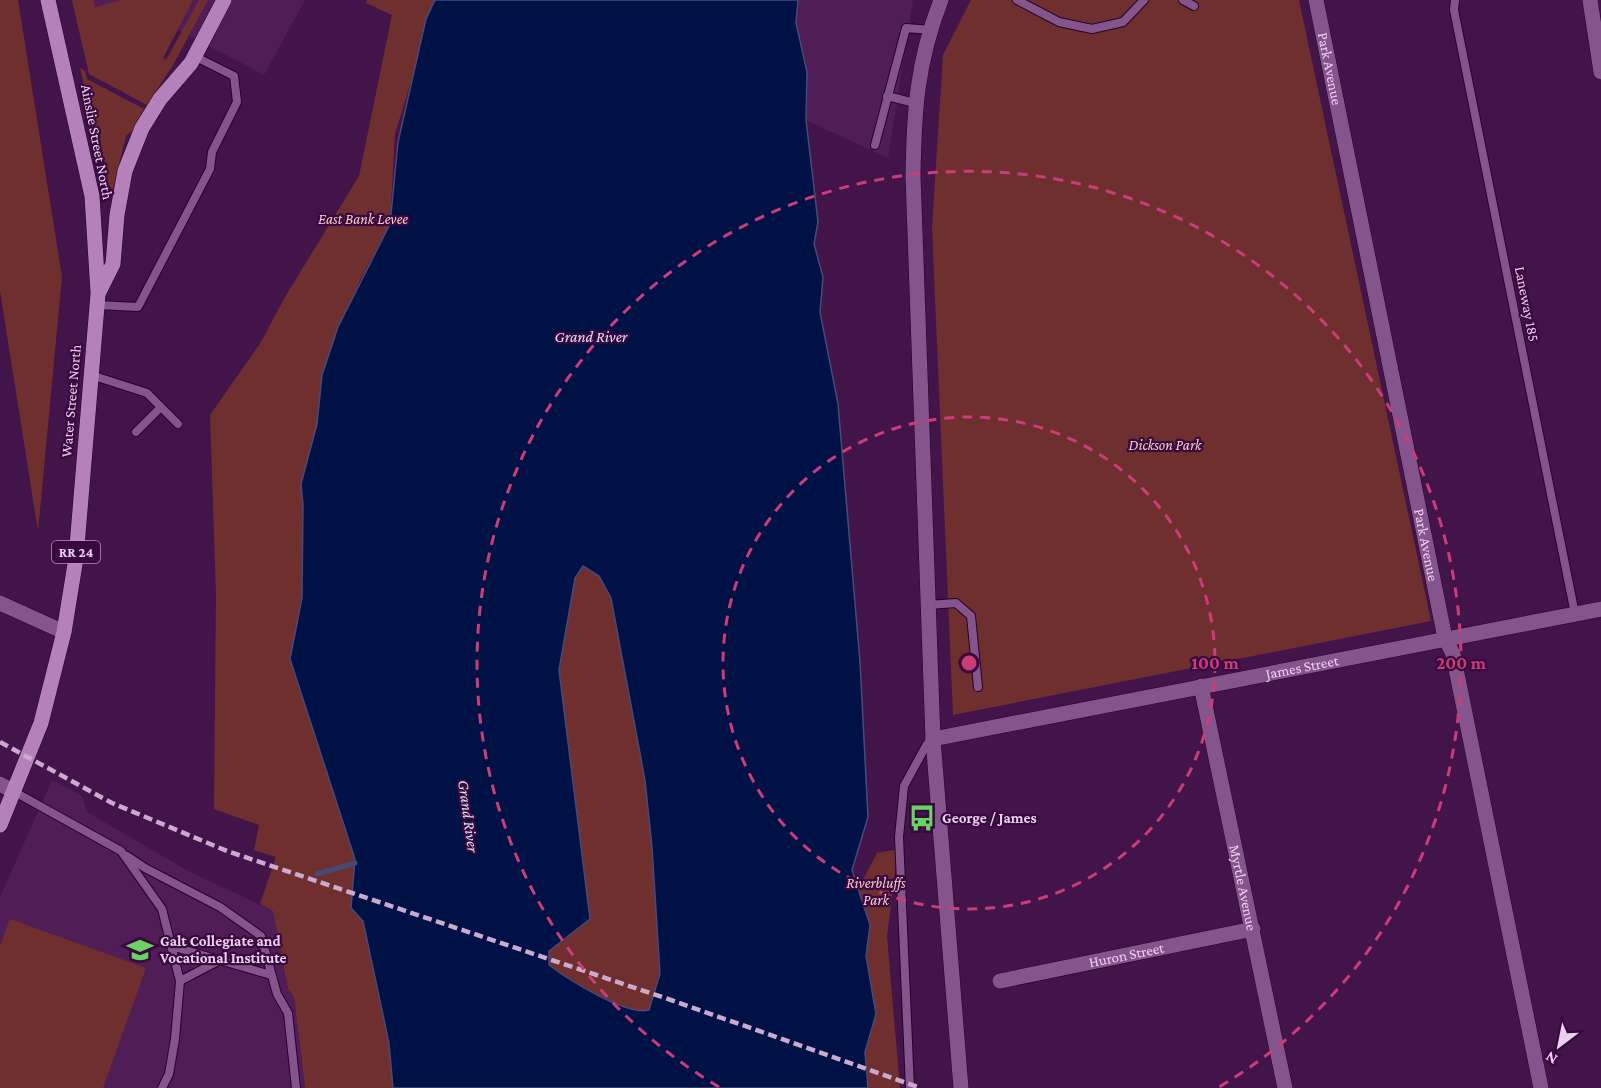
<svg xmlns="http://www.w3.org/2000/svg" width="1601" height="1088" font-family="'Crimson Pro',serif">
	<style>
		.built { fill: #501d57 }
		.green { fill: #6f2f2e }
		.water { fill: #001145; stroke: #474a78; stroke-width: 1.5; fill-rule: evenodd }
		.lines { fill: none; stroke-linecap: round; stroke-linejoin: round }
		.stream { stroke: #474a78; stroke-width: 5 }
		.lane-casing { stroke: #240329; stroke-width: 10 }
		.street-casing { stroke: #240329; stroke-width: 16 }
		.secondary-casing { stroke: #240329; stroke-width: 16 }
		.primary-casing { stroke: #240329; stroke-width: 16 }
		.lane { stroke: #85548c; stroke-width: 8 }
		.street { stroke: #85548c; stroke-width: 15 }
		.secondary { stroke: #85548c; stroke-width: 15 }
		.primary { stroke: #b481bb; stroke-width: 15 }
		.rail { stroke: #caabce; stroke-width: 4.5; stroke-dasharray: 9 4.5; stroke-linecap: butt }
		.ring { fill: none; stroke: #ca3d79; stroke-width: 3; stroke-dasharray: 10 8 }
		.labels { text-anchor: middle; stroke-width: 4.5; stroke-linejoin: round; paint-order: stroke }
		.shield { fill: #38083e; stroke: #b694ba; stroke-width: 1.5 }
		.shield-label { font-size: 14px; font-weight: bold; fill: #ecd0ef }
		.street-label { font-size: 15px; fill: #ecd0ef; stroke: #38083e }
		.park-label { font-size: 15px; font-style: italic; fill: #f9ccc9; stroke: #38083e }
		.poi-label { font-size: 15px; font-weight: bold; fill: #ecd0ef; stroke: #38083e; text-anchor: start }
		.water-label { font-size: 16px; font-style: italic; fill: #d9e2f4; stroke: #38083e }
		.centre { fill: #ca3d79; stroke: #38083e; stroke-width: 3 }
		.ring-label { font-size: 18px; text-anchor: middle; font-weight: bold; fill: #ca3d79; stroke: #38083e; stroke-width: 4.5; stroke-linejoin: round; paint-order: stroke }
	</style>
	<rect width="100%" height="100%" fill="#431449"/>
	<path class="built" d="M72,0H305L264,75L178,30L163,58L173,65L147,105L89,74Z
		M798,0H913L888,158L806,120L807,72L796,23Z
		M52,780L82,796L87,812L188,871L273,911L288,989L294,997L305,1088H0V897Z"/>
	<path class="green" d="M0,0H18L62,277L38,531L0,291Z
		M72,0H93L95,7L122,0H193L163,58L166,60L199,0H208L173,65L147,105L89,74Z
		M367,0H436L395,134L390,224L359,282L322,374L317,424L301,484L303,505L302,598L290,659L355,859L351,908L363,921L389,1043L393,1088H305L294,997L288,989L273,911L260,904L276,857L254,850L259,825L214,809L216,594L210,415L261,342L285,297L359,176L392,15L366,3Z
		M971,0H1299L1431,621L953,715L932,228L943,55Z
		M80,68L85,71L87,79L144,109L133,130L126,136L112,193H109L99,135L95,132Z
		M583,566L599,576L611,598L645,780L652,847L660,974L649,1011C624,1015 571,980 549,965L548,951L590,919L559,670L575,578Z
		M898,849L887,936L900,1088H868L864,1052L876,1014L866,956L870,925L858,889L877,853Z
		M10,919L146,968L103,1088H0V946Z"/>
	<path class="water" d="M435,0H798L796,23L807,72L806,120L818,222L814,244L823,277L820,312L838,404L860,662L868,817L852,870L870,925L866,956L876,1014L865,1052L868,1088H393L389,1043L363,921L351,908L355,859L290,659L302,598L303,505L301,484L317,424L322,375L338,327L390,224L398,142L426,19ZM583,566L599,576L611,598L645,780L652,847L660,974L649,1010C626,1016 569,980 549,965V951L590,919L559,670L575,578Z"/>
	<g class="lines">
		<path class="stream" d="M317,874L355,863"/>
		<g class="lane-casing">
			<path id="lane" d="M1017,0L1059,22L1092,29L1123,22L1144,0
				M1183,0L1194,6
				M1455,0L1454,10L1575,614
				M887,96L915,103
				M875,145L906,28L931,30
				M97,305L138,307L210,169L212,152L237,102L234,76L194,56
				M91,375L147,393L178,424
				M136,432L161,407
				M928,605L956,603L971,616L978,687
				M13,791L121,851L162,909L180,981L175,1039L169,1074L162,1088
				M127,856L145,868L220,907L261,936L277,994L288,1013L296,1088
				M171,946L271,975
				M180,981L220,960
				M910,1088L899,837L904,786L927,744L933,739"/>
		</g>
		<g class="street-casing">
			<g id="street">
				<path id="s1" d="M1316,0L1445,638L1453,654L1541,1088"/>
				<path d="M0,603L64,632"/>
				<path id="s2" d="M1201,686L1285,1088"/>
				<path id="s3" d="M933,739L1601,609"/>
				<path id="s4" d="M1000,981L1253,929"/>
			</g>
		</g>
		<g class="secondary-casing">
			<path id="secondary" d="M941,0C917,62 914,110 913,176L933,739L961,1088
				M1590,0L1601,72
				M0,784L13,791"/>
		</g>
		<g class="primary-casing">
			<path id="primary" d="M48,0L92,196L98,292
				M0,825L41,723L64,632L76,558L98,294L113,264L117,215L125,171L142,128L160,99L191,63L224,0"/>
		</g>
		<use href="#lane" class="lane"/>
		<use href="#street" class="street"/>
		<use href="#secondary" class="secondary"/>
		<use href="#primary" class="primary"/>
		<path class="rail" d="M0,742L112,803L227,851L671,1000L921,1088"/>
	</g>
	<g class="ring">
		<circle cx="969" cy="663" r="246"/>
		<path d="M719 1087A492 492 0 1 1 1219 1087"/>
	</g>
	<defs>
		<g id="bus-bare" transform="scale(2.07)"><path d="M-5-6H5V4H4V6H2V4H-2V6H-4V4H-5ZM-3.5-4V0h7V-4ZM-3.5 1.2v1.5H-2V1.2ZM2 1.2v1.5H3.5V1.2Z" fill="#6ad363" stroke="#38083e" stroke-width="2.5" paint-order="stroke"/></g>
		<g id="school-bare" transform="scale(2.07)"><path d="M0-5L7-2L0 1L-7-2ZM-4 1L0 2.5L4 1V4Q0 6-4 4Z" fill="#6ad363" stroke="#38083e" stroke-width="2.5" paint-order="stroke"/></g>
	</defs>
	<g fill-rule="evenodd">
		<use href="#bus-bare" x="922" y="818"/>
		<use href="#school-bare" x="140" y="950"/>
	</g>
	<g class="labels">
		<rect class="shield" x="52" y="541" width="48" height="22" rx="4.5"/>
		<g class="shield-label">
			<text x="76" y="557">RR 24</text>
		</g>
		<g class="street-label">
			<text dy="5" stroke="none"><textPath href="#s1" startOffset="70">Park Avenue</textPath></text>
			<text transform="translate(97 142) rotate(79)" y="5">Ainslie Street North</text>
			<text transform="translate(1527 304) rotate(79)" y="5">Laneway 185</text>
			<text transform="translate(71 401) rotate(-85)" y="5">Water Street North</text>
			<text dy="5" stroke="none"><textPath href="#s1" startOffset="556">Park Avenue</textPath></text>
			<text dy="5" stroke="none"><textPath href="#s3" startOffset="376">James Street</textPath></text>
			<text dy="5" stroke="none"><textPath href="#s2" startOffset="206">Myrtle Avenue</textPath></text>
			<text dy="5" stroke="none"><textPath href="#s4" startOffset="129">Huron Street</textPath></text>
		</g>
		<g class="park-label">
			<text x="363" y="224">East Bank Levee</text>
			<text x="1165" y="450">Dickson Park</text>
			<text x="876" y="888">Riverbluffs<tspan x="876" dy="17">Park</tspan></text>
		</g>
		<g class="poi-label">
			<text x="942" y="823">George / James</text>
			<text x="160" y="946">Galt Collegiate and<tspan x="160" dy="17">Vocational Institute</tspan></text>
		</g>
		<g class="water-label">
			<text x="591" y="342">Grand River</text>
			<text transform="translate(469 816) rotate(82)" y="6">Grand River</text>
		</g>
	</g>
	<circle cx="969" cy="663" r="9" class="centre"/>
	<g class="ring-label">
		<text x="1215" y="669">100 m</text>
		<text x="1461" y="669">200 m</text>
	</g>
	<g transform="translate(1559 1046) rotate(212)" stroke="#38083e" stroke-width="4.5" paint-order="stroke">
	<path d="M0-4.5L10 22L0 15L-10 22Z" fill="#ecd0ef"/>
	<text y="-9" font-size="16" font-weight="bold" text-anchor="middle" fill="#ecd0ef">N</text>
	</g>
</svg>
